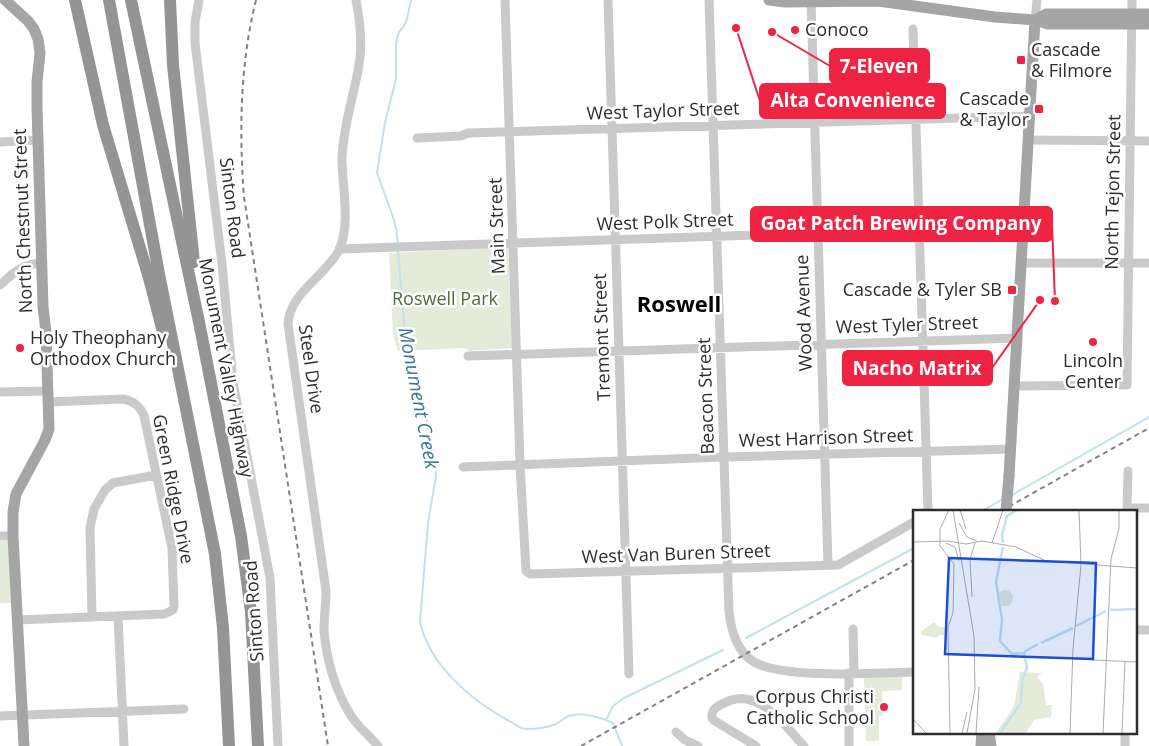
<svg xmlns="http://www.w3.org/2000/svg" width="1149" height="746" font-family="'Open Sans',sans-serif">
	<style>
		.green { fill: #e4ebd9 }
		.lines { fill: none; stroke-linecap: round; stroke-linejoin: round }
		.stream { stroke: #c3e0ed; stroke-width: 2 }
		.minor { stroke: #cacaca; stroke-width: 9 }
		.major { stroke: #a5a5a5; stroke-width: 11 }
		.highway { stroke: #949494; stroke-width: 12 }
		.rail { stroke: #828282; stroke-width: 2; stroke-dasharray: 5 4; stroke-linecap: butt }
		.major-bridge { stroke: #a5a5a5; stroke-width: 11 }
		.poi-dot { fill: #ef2342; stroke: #fff; stroke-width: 2 }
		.labels { text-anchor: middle; stroke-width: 5; stroke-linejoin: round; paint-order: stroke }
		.poi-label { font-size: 18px; fill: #2d2d2d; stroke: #fff; text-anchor: start }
		.street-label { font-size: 18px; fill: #2d2d2d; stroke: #fff }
		.park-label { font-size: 18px; fill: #536a38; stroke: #fff }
		.water-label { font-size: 19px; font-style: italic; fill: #377693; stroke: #fff }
		.district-label { font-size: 22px; font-weight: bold; fill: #000; stroke: #fff }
		.inset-river { fill: none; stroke: #c3e0ed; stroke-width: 2.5 }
		.inset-road { fill: none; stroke: #ababab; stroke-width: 1 }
		.view { fill: #1d4ed8; fill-opacity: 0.15; stroke: #1d4ed8; stroke-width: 2.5 }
		.inset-edge { fill: none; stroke: #2d2d2d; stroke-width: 2.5 }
		.leader { fill: none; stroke: #ef2342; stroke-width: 2 }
		.callout-dot { fill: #ef2342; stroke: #fff; stroke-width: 2 }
		.callout { fill: #ef2342; stroke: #ef2342; stroke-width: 2 }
		.callout-label { font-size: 19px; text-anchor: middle; font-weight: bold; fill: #fff }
	</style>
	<rect width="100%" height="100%" fill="#fff"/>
	<path class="green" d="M508,247L512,348L469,351L466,348L398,351L393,334L389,253Z
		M0,541H7L9,543L11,603H0Z
		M902,676V690L882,691L883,716H879V741H866L864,677Z"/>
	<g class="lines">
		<path class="stream" d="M398,244L396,228L393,217L377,173L385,122L396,79V43L399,32L404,26L407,19L411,0
			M398,251L405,335L415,365L435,457L436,476L428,523L420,622C430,666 471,700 509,721C515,723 520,729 526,729C534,729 545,728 553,725C559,724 563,718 569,716C581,711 602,718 613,723L622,746
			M1012,495L1149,417
			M982,511L1003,499
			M746,638L914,548
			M606,720L613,706L624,698L723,650"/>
		<path class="minor" d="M199,0L195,22V43L222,264L233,382L270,578L278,746
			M356,0C360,21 363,43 359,65C354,96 343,126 342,158C342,185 351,226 339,250C325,277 290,292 288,324L326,591C326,604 324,617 324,630C326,658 335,690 350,714C357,726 369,735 378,746
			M505,0L520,464L526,571L530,574L838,565L914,522
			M608,0L629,674
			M709,0L729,612C731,629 736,649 751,660C778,680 878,673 914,672
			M811,0L828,565
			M1035,20L1037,0
			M913,29L928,511
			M417,138L461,136L468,133L1030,116
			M1029,140L1149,141
			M0,142L38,140
			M339,249L1023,226
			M1021,263H1149
			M0,285C15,272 20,265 41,263
			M468,356L1018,338
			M1015,386L1127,385L1132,0
			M0,392L48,391
			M463,467L724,457L1011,449
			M1127,508H1149
			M1127,511L1128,471
			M0,536H13
			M118,616L124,746
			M92,617L90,528L94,509L105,490L113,483L156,475
			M17,620L164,614L173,610L174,606L172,548L144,416C140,406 134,401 123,399L49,402
			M853,629L854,673
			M1135,630H1149
			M0,716L184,709
			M676,732L685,740L698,746
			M756,746L715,721L712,718C711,710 716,707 722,704C757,684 783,724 804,746
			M849,746V673
			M1125,746V732"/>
		<path class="major" d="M5,0L28,21L34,29L38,39L40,53L37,82V107L43,307L46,332L49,429L45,440L16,494L13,512V536L24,746
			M769,0L785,2L878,1L995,17L1035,20L1048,24H1149
			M1035,20L1046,14H1149
			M1009,476L1035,20
			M989,732L991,746
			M981,746L982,732"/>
		<path class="highway" d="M75,0L103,125L149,278L164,336
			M109,0L159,274L215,554L223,628L229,746
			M131,0L199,322L241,536L251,612L258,746
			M170,0L173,65L194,262"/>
		<path class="rail" d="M256,0C240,65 239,130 244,197L328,746
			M1001,511L1149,428
			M581,746L914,560"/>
		<path class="major-bridge" d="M1006,511L1009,476"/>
	</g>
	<g class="poi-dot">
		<circle cx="795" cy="30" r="5"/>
		<rect x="1016" y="55" width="10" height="10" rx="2.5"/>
		<rect x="1034" y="104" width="10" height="10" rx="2.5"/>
		<rect x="1007" y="285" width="10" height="10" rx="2.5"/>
		<circle cx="1093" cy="342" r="5"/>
		<circle cx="20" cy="348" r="5"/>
		<circle cx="884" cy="707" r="5"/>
	</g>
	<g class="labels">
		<g class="poi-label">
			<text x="805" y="36">Conoco</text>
			<text x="1031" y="56">Cascade<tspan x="1031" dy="21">&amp; Filmore</tspan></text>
			<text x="1029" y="105" text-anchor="end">Cascade<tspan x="1029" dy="21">&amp; Taylor</tspan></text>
			<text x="1002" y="296" text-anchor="end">Cascade &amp; Tyler SB</text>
			<text x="30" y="344">Holy Theophany<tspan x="30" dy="21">Orthodox Church</tspan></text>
			<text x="1093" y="367" text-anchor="middle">Lincoln<tspan x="1093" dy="21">Center</tspan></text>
			<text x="874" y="703" text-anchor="end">Corpus Christi<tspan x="874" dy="21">Catholic School</tspan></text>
		</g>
		<g class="street-label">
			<text transform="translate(663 111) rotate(-2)" y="6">West Taylor Street</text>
			<text transform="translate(1113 192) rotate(-89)" y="6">North Tejon Street</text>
			<text transform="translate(232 208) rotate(83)" y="6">Sinton Road</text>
			<text transform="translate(23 221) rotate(-92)" y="6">North Chestnut Street</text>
			<text transform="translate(665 222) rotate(-2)" y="6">West Polk Street</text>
			<text transform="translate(497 226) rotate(-92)" y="6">Main Street</text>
			<text transform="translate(804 313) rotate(-92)" y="6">Wood Avenue</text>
			<text transform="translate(907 325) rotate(-2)" y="6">West Tyler Street</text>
			<text transform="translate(602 337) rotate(-92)" y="6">Tremont Street</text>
			<text transform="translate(226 368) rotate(79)" y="6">Monument Valley Highway</text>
			<text transform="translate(311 369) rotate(82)" y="6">Steel Drive</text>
			<text transform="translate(706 396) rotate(-92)" y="6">Beacon Street</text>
			<text transform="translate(826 438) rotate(-2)" y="6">West Harrison Street</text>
			<text transform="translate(173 489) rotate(79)" y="6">Green Ridge Drive</text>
			<text transform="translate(676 554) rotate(-2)" y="6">West Van Buren Street</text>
			<text transform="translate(254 611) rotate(-94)" y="6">Sinton Road</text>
		</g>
		<g class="park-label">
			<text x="445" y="305">Roswell Park</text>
		</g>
		<g class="water-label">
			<text transform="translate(419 398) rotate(79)" y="7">Monument Creek</text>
		</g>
		<g class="district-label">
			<text x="679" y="312">Roswell</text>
		</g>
	</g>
	<g transform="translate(913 510)">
		<rect width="224" height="224" fill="#fff"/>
		<path d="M84 88a8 8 0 1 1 16 0a8 8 0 1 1-16 0ZM21,112L26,117H34V125H26L24,128L8,125V121ZM107,162L129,163L124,167L130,174L133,195H139L138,207L121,210L113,223H83L101,196Z" fill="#e4ebd9"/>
		<path class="inset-river" d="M90,33L89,25L94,6L104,0M197,100L224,99M163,116L193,101M128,133L160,118M111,142L125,134M87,223L108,193L109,171L114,158L111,143L99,144L87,131L89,109L83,72L90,37"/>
		<path class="inset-road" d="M36,0L27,19V36L41,54L40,103L35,117L37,223M40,0L61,126L62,179L54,223M47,0L53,19M166,0L168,55M46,13L54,27L64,31M0,32L35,31L53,34L69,31L103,37L133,51L224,58M33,33L42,37L46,51M79,33L90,0M59,87L57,49L62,33M160,149L224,152M0,209L13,223M49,223L54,202M63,223L66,177M157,223L160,138L168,55M190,223L198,49L206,18V0M209,223L212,151"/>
		<path class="view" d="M36,48L183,53L180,149L32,144Z"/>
		<rect width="224" height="224" class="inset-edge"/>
	</g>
	<path class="leader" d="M772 32L830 66M736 28L760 101M1055 301L1052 224M1040 300L992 368"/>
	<g class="callout-dot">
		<circle cx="772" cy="32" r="5"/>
		<circle cx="736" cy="28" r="5"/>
		<circle cx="1055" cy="301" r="5"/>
		<circle cx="1040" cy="300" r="5"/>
	</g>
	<g class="callout">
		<rect x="830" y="49" width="99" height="34" rx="5"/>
		<rect x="760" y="84" width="185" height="34" rx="5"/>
		<rect x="751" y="207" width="301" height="34" rx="5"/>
		<rect x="843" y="351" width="149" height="34" rx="5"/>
	</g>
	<g class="callout-label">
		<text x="879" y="73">7-Eleven</text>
		<text x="853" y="107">Alta Convenience</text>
		<text x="901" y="230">Goat Patch Brewing Company</text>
		<text x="917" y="375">Nacho Matrix</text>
	</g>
</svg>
